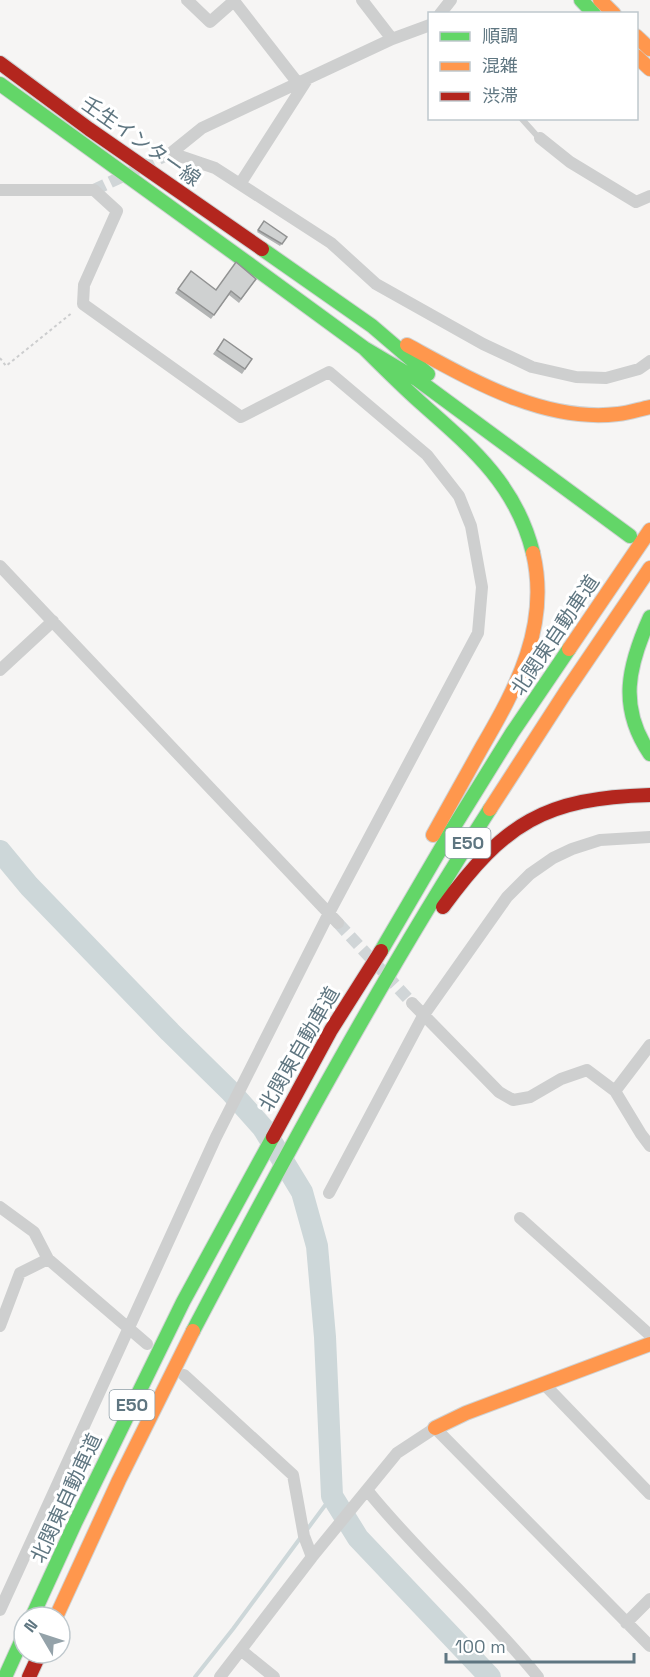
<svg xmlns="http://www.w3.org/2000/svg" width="650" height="1677" font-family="'Space Grotesk','Noto Sans JP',sans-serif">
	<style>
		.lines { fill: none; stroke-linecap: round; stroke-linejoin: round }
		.stream { stroke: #cdd7d9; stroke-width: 4 }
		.river { stroke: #cdd7d9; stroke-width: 22 }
		.street-tunnel { stroke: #d0d5d7; stroke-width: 12; stroke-dasharray: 12 6; stroke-linecap: butt }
		.fast-casing { stroke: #cfd2d3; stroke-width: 16 }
		.slow-casing { stroke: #cfd2d3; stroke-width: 16 }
		.jam-casing { stroke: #cfd2d3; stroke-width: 16 }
		.path { stroke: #cccdce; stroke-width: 2; stroke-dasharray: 3 3; stroke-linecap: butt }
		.lane { stroke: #cecfcf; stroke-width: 6 }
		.street { stroke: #cecfcf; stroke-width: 12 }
		.fast { stroke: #63d668; stroke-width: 14 }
		.slow { stroke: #ff974d; stroke-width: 14 }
		.jam { stroke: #b3261e; stroke-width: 14 }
		.wall { fill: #b2b4b4 }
		.building { fill: #cfd1d1; stroke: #919292; stroke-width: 1.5 }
		.labels { text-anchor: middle; stroke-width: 6; stroke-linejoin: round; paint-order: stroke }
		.shield { fill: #fff; stroke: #8f9fa7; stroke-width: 1.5 }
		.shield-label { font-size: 18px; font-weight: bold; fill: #5f7681 }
		.street-label { font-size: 20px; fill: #5f7681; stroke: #fff }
	</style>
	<rect width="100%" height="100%" fill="#f6f5f4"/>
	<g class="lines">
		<path class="stream" d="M306,1531L332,1496
			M195,1677L233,1629L301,1537"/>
		<path class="river" d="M0,851L29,886L170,1032L231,1092L263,1128L302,1192L317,1246L325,1337L332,1496L358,1538L490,1677"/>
		<path class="street-tunnel" d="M94,190L171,153
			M338,923L412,1003"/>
		<g class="fast-casing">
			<path id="fast" d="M581,0L594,14
				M0,84L249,264
				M262,249L372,326L428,374
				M249,264L364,348L418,380L630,536
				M364,348C382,366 401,385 420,402C471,447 516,484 533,553
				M650,617C628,666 618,707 650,754
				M381,951L450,833L512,733L569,649
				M193,1331C286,1154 382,977 490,809
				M32,1617L75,1523L183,1302L273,1137
				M5,1677L24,1635"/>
		</g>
		<g class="slow-casing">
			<path id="slow" d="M600,0L614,14
				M636,36L650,49
				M636,56L650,69
				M407,345C470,379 543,423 618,414C629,413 640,409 650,407
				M569,649L650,530
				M490,809L565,693L650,568
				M433,835C449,806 466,776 482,747C517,687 550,625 533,553
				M435,1428L466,1413L650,1344
				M56,1617L119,1480L193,1331"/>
		</g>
		<g class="jam-casing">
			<path id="jam" d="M0,63L89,129L262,249
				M443,907C504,823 545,798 650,795
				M273,1137L331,1030L381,951
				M29,1677L40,1653"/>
		</g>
		<path class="path" d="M0,358L6,366L73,312"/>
		<path class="lane" d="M521,118L539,138"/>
		<path class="street" d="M187,0L210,22L235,0
			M362,0L392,39
			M234,1L297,82
			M440,14L451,0
			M540,138L570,162L636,202L650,196
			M171,153L215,168L331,243L376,284L483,344L532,367L576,377L606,378L639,369L650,361
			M171,153L202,128L392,39L430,25
			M240,184L308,78
			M0,190H94L117,211L84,285L83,304L241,417L329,372L427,455L459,496L471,526L482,587L478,633L329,913L216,1137L0,1610
			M0,566L338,923
			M0,670L53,621
			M412,1003L499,1092L513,1100L530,1097L561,1079L587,1070L615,1091L641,1134L650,1146
			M615,1091L650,1045
			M329,1193L423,1016L507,897L530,874L553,858L572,849L600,840L650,837
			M0,1207L34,1232L48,1259L147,1344
			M520,1218L650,1335V1338
			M0,1326L20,1273L48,1259
			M184,1375L293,1475L304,1536L312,1557
			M543,1383L650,1494
			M367,1490C420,1556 485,1611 538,1677
			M626,1623L650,1599
			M242,1651L274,1677
			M220,1677L312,1557L397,1453L435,1428L650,1646"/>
		<use href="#fast" class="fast"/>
		<use href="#slow" class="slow"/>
		<use href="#jam" class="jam"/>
	</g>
	<path class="wall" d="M264,221L287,237L280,246L257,232Z
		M191,271L216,290L256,279L239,303L229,295L211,319L175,293Z
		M224,339L252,359L242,374L213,354Z"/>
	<path class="building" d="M264,221L287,237L282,244L258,230Z
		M236,262L256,279L241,299L231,291L214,315L178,289L191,271L216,290Z
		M224,339L252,359L245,369L217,350Z"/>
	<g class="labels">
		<g class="shield">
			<rect x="445.5" y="828" width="45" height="30" rx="4.5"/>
			<rect x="109.5" y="1390" width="45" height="30" rx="4.5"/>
		</g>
		<g class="shield-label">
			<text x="468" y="849">E50</text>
			<text x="132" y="1411">E50</text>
		</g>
		<g class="street-label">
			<text transform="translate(141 141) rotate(35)" y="7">壬生インター線</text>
			<text transform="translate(555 635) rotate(-56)" y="7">北関東自動車道</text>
			<text transform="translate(299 1049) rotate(-60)" y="7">北関東自動車道</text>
			<text transform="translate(66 1498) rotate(-65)" y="7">北関東自動車道</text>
		</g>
	</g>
	<rect x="428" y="12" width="210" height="108" fill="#ffffff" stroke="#bfc8cd" stroke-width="1.5"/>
	<rect x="440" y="32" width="30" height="9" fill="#63d668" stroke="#bfc8cd" stroke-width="1.5"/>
	<text x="482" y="42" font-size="18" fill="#5f7681">順調</text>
	<rect x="440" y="62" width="30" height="9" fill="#ff974d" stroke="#bfc8cd" stroke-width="1.5"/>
	<text x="482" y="72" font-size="18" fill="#5f7681">混雑</text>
	<rect x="440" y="92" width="30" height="9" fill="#b3261e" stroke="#bfc8cd" stroke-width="1.5"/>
	<text x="482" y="102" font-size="18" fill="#5f7681">渋滞</text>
	<g transform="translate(42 1635) rotate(309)"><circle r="28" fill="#ffffff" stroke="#bfc8cd" stroke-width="1.5"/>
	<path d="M0-4.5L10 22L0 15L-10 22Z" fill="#94a2a9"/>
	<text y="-9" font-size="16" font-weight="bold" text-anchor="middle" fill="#5f7681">N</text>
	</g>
	<path d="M446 1653v9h188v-9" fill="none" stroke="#5f7681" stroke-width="3"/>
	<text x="455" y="1653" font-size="18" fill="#5f7681" stroke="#ffffff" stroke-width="4.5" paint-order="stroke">100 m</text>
</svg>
